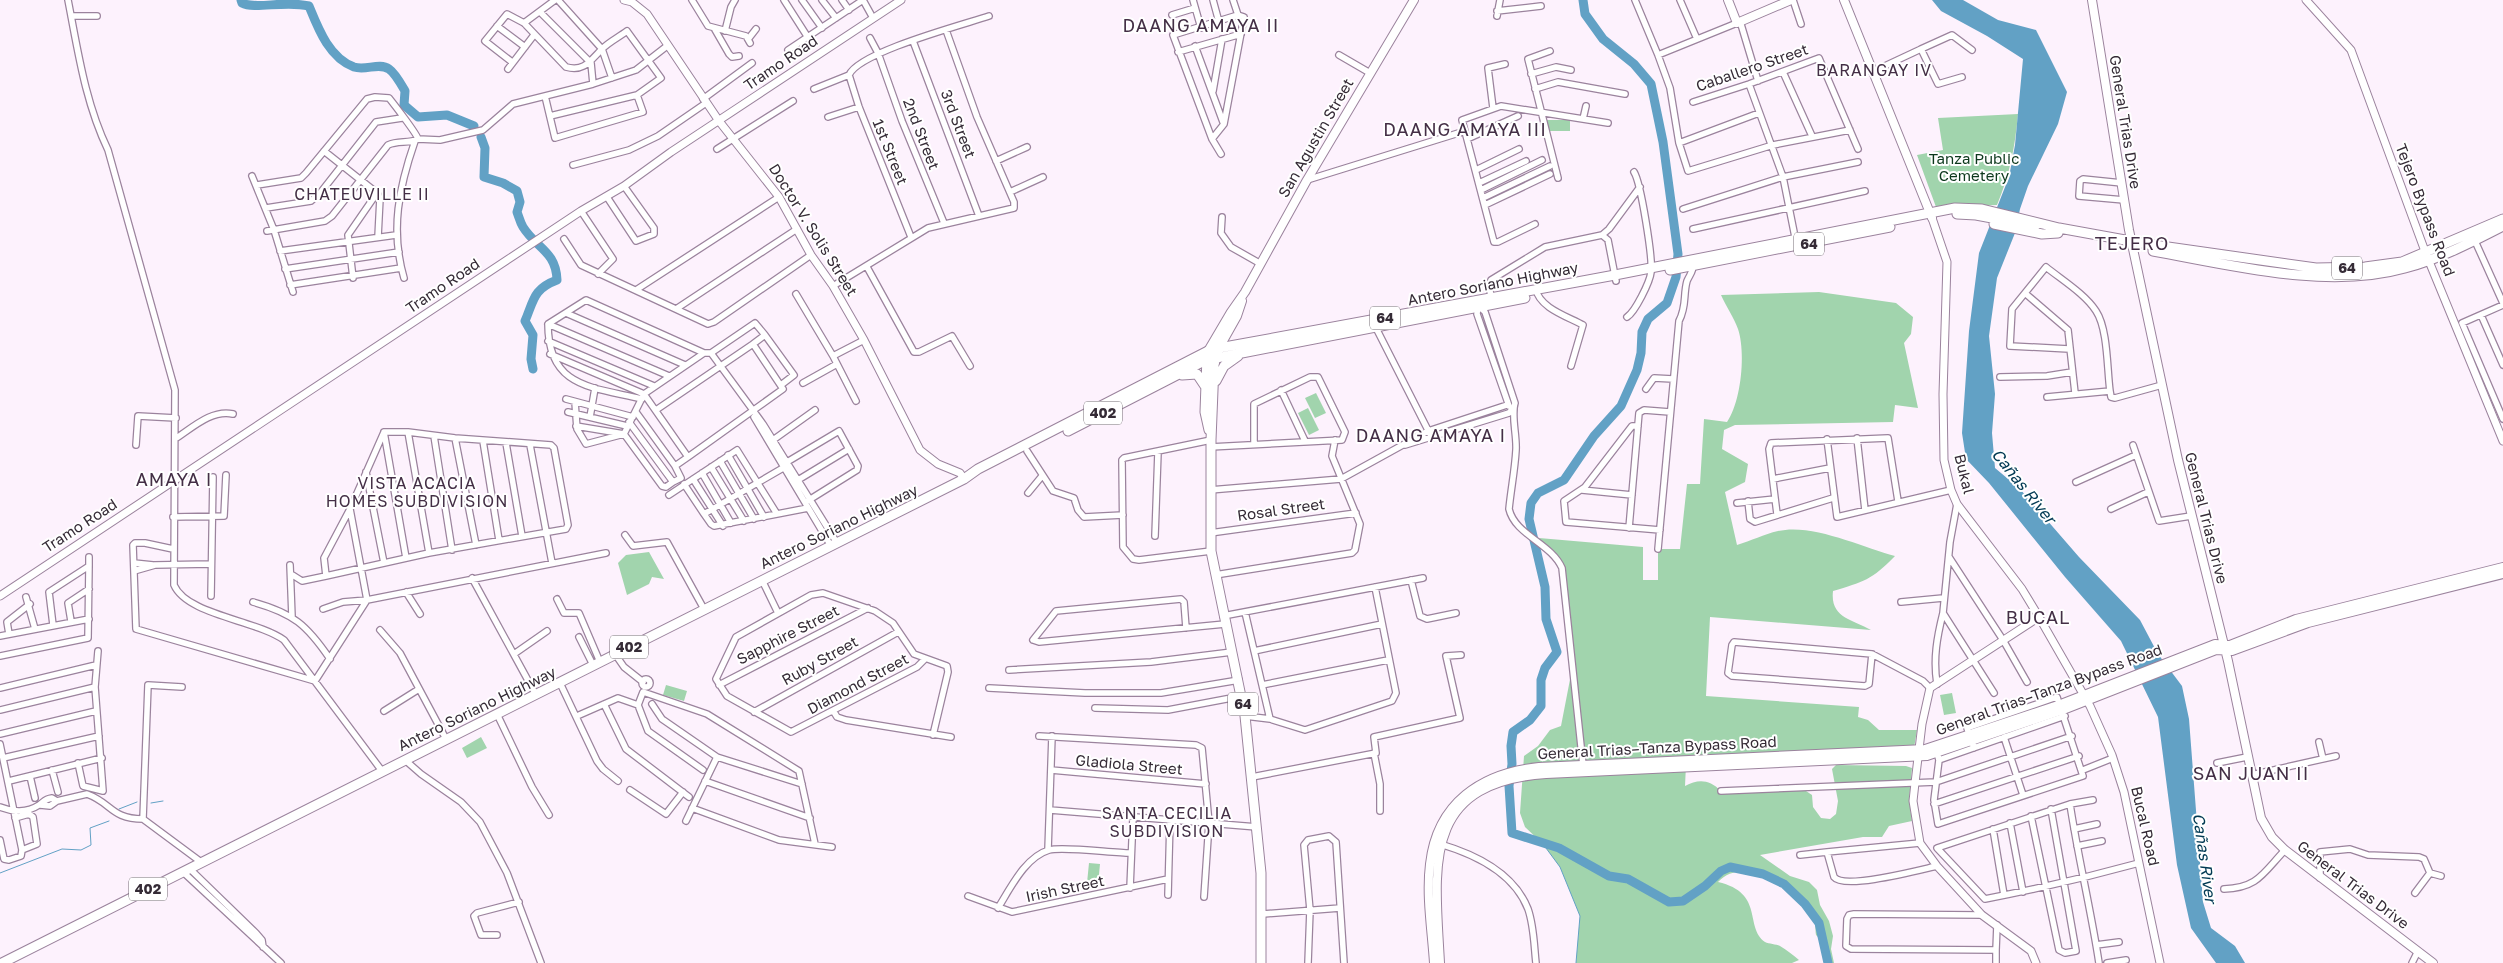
<svg xmlns="http://www.w3.org/2000/svg" width="2503" height="963" font-family="'Golos Text',sans-serif">
	<style>
		.green { fill: #a1d4ad }
		.water { fill: #62a1c5 }
		.lines { fill: none; stroke-linecap: round; stroke-linejoin: round }
		.stream { stroke: #62a1c5; stroke-width: 1 }
		.river { stroke: #62a1c5; stroke-width: 9 }
		.minor-casing { stroke: #9b839d; stroke-width: 8 }
		.tertiary-casing { stroke: #9b839d; stroke-width: 9 }
		.secondary-casing { stroke: #9b839d; stroke-width: 10 }
		.primary-casing { stroke: #9b839d; stroke-width: 11 }
		.minor { stroke: #fff; stroke-width: 5.5 }
		.tertiary { stroke: #fff; stroke-width: 7 }
		.secondary { stroke: #fff; stroke-width: 8 }
		.primary { stroke: #fff; stroke-width: 9 }
		.labels { text-anchor: middle; stroke-width: 4; stroke-linejoin: round; paint-order: stroke }
		.shield { fill: #fff; stroke: #726b72; stroke-width: 1 }
		.shield-label { font-size: 14px; font-weight: bold; fill: #352b36 }
		.street-label { font-size: 15px; fill: #352b36; stroke: #fff }
		.park-label { font-size: 15px; fill: #0c381c; stroke: #fff }
		.neighbourhood-label { font-size: 16px; letter-spacing: 1px; fill: #442f46; stroke: #fff }
		.water-label { font-size: 16px; font-style: italic; fill: #013953; stroke: #fff }
		.quarter-label { font-size: 18px; letter-spacing: 1px; fill: #442f46; stroke: #fff }
	</style>
	<rect width="100%" height="100%" fill="#fdf2fd"/>
	<path class="green" d="M2018,114C2015,147 2010,174 1997,205L1936,207L1917,155L1943,150L1938,118Z
		M1546,120H1570V131H1547Z
		M1819,292L1896,303L1913,317L1911,334L1904,343L1918,408L1895,405L1893,422L1735,425L1724,430L1722,449L1748,464L1745,482L1725,492L1737,545C1751,541 1764,534 1778,531C1812,523 1862,547 1895,556C1872,580 1863,582 1833,591C1830,618 1852,619 1871,630L1710,617L1706,696L1859,707L1858,717L1868,720L1879,730H1917L1913,754L1686,765L1685,786C1698,779 1709,779 1721,791L1800,787L1812,795L1813,807L1821,818L1830,819L1836,814L1838,801L1832,769L1836,765L1906,766L1912,768L1909,800L1912,821L1889,826L1882,837H1863L1760,855L1790,876L1809,882L1817,890L1820,905L1829,921L1833,936L1831,949L1834,963H1828L1823,942L1816,935C1815,929 1816,921 1814,916C1802,886 1743,854 1718,882C1765,893 1744,927 1765,942C1769,944 1776,944 1780,946C1787,950 1793,955 1799,960L1792,963H1576L1580,916L1560,867L1543,844L1525,827L1520,813L1524,756L1538,746L1550,730L1561,726L1573,664L1562,568L1555,556L1539,538L1643,547V580H1658V549H1680L1687,484H1700L1704,419L1727,422C1741,402 1746,353 1738,329C1734,318 1726,306 1721,295Z
		M1316,393L1326,413L1315,418L1305,398Z
		M1308,408L1319,430L1309,435L1298,413Z
		M649,552L664,579L652,577L649,584L627,595L618,563L626,555Z
		M666,685L687,691L684,701L663,695Z
		M1952,693L1956,713L1944,715L1940,695Z
		M481,737L487,748L467,758L462,748Z
		M1089,863L1100,864L1098,885L1087,883Z"/>
	<path class="water" d="M1932,0H1963L1998,20L2036,30L2067,92L2058,124L2028,186L2020,209L2015,233L1997,278L1989,336L1995,394L1992,433L1995,468L2020,489L2079,557L2140,620L2158,654L2182,686L2189,719L2203,902L2211,928L2235,946L2245,963H2216L2191,928L2177,865L2158,717L2121,641L2065,577L1989,483L1966,459L1962,433L1969,331L1979,253L2009,177L2015,145L2023,59L1987,36L1941,11Z"/>
	<g class="lines">
		<path class="stream" d="M151,803L163,801
			M119,809L137,802
			M1543,844L1560,867L1580,916L1576,963
			M0,873L62,849L81,850L91,845L90,828L109,821"/>
		<path class="river" d="M241,0L242,3C255,10 284,0 309,6C318,28 329,58 354,67C366,71 379,62 389,69C395,73 401,84 405,91L404,105L418,117L447,115L474,126
			M1583,0L1585,14L1603,39L1634,64L1651,84L1663,142L1678,254L1676,277L1667,303L1648,319L1642,332L1641,353L1637,370L1621,406L1594,436L1564,480L1538,493L1531,503L1529,519L1545,587L1546,619L1557,652L1545,668L1541,680V706L1530,720L1513,732L1511,746L1512,764L1509,786L1512,833L1559,848L1609,876L1628,879L1669,902L1683,901L1705,886L1721,871L1730,867L1763,874L1784,884L1805,904L1819,923L1828,963
			M481,137L485,148L484,177L503,183L517,191L520,202L517,212C519,217 520,222 523,227C536,248 556,251 557,280C533,289 534,300 525,321L533,335L531,359L533,369"/>
		<g class="minor-casing">
			<path id="minor" d="M68,0C78,51 85,102 108,150L175,390L174,585C187,615 256,620 284,640L382,771
				M558,0L602,49L612,78
				M692,0L708,26L746,36L750,43
				M784,0L807,36
				M802,0L822,28
				M822,0L836,18
				M842,0L849,10
				M1193,0L1201,28
				M1213,0L1219,22
				M1233,0L1238,15
				M1635,0L1658,55L1737,23
				M1680,0L1697,39
				M1793,0L1801,24
				M1497,11L1541,6
				M540,12L591,63L593,84
				M1172,15L1195,8
				M1238,15L1244,17L1224,124L1212,139L1173,35Z
				M71,16H97
				M1497,16L1500,0
				M1740,21L1758,81
				M524,23L555,0
				M497,26L525,47
				M714,28L729,54L732,57L739,56
				M725,31L731,7L735,0
				M749,38L756,29
				M870,38L878,53L902,121L944,223
				M913,41L979,216
				M1195,46L1223,122
				M1921,49L1952,35L1972,50
				M788,50L863,0L873,18
				M1550,51L1528,59L1558,178
				M1178,52L1241,34
				M1339,55L1370,73
				M1658,55L1670,88L1679,143L1688,171L1773,145L1850,130
				M512,62L485,41L507,14L524,23L566,67C584,72 590,61 602,49C609,42 619,37 627,31L661,78L637,95L550,116
				M508,69L534,35
				M1874,71L1921,49L1938,84L1962,77
				M1783,72L1812,136
				M1531,74L1556,67L1571,70
				M849,75L859,107L911,237
				M1749,84L1783,177L1796,242
				M814,89L849,75C859,52 962,25 989,16
				M1535,89L1558,82L1625,94
				M1213,91L1222,39
				M545,96L555,138L643,112L637,95
				M703,99L752,63
				M1693,102L1749,84L1819,58L1858,149
				M1493,108L1488,68L1505,64
				M828,117L859,107
				M1583,119L1586,106
				M1212,139L1221,154
				M1467,139L1518,116
				M1679,143L1759,113
				M717,149L793,101
				M324,151L377,193L380,198L378,237
				M996,161L1027,147
				M573,165L629,150L658,136L706,103
				M1476,170L1519,149
				M252,176L274,230L293,292
				M1307,180L1465,131
				M1479,183L1526,161
				M2122,183L2083,179L2080,181L2079,196L2124,200
				M257,185L301,178L306,173L367,99L375,97L389,98C393,103 417,134 418,139
				M1481,190L1542,160
				M1010,192L1043,177
				M607,197L636,241L654,234V228L624,186
				M1483,198L1550,166
				M1485,205L1550,174
				M266,208L311,201L321,192L376,122L402,118
				M1683,209L1783,177L1858,162
				M581,211L613,259L598,274
				M1222,217L1221,233L1231,247L1261,264
				M1535,224L1498,242H1494L1462,120L1501,106L1608,123
				M1693,229L1865,191
				M267,231L325,221L332,216L388,145C398,140 409,144 418,139L440,140L483,130L513,104L593,84L636,70L667,46
				M1602,235L1608,240L1616,281
				M564,239L581,265L708,324L714,322L811,255
				M2475,241L2503,303
				M280,251L396,235
				M867,267L914,352H919L952,336L970,366
				M285,269L399,252
				M353,278L348,235L377,193
				M404,278C390,230 399,187 415,141
				M290,285L401,268
				M833,286L928,228L1014,208V202L977,117L946,30
				M1536,289C1539,308 1569,317 1583,325L1571,366
				M636,290L779,197
				M796,294L833,356L856,401
				M2026,294L2068,330L2075,393
				M1492,300L1489,287L1491,280L1545,247L1602,235L1609,229L1640,187
				M1478,305L1477,314L1509,406
				M2503,305L2462,323L2503,419
				M1479,306L1485,312L1515,403C1511,415 1517,436 1516,450C1515,469 1511,489 1509,509C1515,535 1551,543 1562,568L1583,765
				M676,309L797,229
				M566,313L685,365
				M2481,315L2503,365
				M1627,317C1635,312 1650,282 1651,272C1653,259 1641,183 1634,172
				M548,324L669,376
				M1374,324L1432,438
				M765,335L794,375L781,385
				M548,341L654,386
				M711,353L763,424L837,543
				M550,354L644,394L688,457L783,389L753,344L656,410
				M833,356L864,340
				M2000,377L2047,376L2072,372
				M803,383L837,364
				M1646,389L1654,378L1673,379
				M1281,390L1305,441
				M2110,391L2111,397L2115,398L2162,385
				M2047,397L2110,391C2107,369 2108,329 2096,311C2085,294 2062,280 2046,267L2012,309L2010,346L2069,349
				M566,399L633,417
				M642,399C592,387 548,388 548,324L586,300L704,353
				M575,402L577,429L586,444L624,434L644,394L704,353H711L755,323L765,335L753,344
				M568,412L627,426
				M590,417L595,388
				M754,417L831,546
				M629,422L673,482L681,478L675,466L636,412
				M576,426L624,434L662,486L666,487L673,482
				M1638,426H1632L1585,487L1564,501L1566,522L1660,530
				M384,432L406,558
				M408,432L429,553
				M434,436L452,550
				M455,438L476,545
				M1857,438L1865,510
				M175,439C192,428 212,409 233,414
				M1827,439L1837,517L1951,490
				M773,440L815,410
				M1211,440L1124,458L1122,460L1123,547L1133,559L1139,560L1211,551
				M483,441L499,540
				M506,443L522,536
				M136,445L138,416L176,418
				M530,445L552,563
				M1405,445L1509,413L1513,408
				M2133,445L2159,521L2191,516
				M1210,447L1342,440L1345,432L1318,377H1310L1254,404V444
				M1027,451L1053,491L1074,498L1078,510L1084,517L1123,515
				M728,455L764,517
				M720,461L754,519
				M675,466L688,457
				M711,467L744,521
				M366,472L384,563
				M702,473L731,523
				M693,479L723,526
				M1773,479L1830,468
				M798,480L849,449
				M2076,482L2136,455
				M684,484L704,514
				M1210,490L1341,479L1428,431L1507,405
				M1582,490L1632,495
				M1028,493L1042,476
				M669,495L737,450L777,514L808,508
				M1748,501L1750,519L1755,522L1833,498
				M1737,503L1775,499
				M1957,504L1950,542L1943,613L1994,693
				M350,509L324,558L326,576L429,553L566,529L568,525L554,448L551,445L455,438L408,432H384L350,509L367,600L606,553
				M2111,509L2148,492
				M777,514L714,526L711,524L704,514L783,468L787,462L839,431L858,466L857,470L809,500
				M1777,514L1769,449L1771,443L1888,438L1898,501
				M173,517L224,516L226,475
				M1629,528L1639,413L1644,410L1670,412
				M1210,533L1356,513
				M625,535L633,546L667,542L704,609
				M1155,536L1158,452
				M173,549L145,543H135L133,545L136,629L315,681L367,600
				M1658,549L1679,321C1687,306 1683,295 1687,281C1690,274 1694,271 1693,263
				M1949,557L2003,640L2027,682
				M134,563L153,565
				M290,565L292,617
				M89,566V557
				M134,571L155,565L211,564
				M291,574L302,581L326,576
				M1215,575L1352,553L1355,550L1360,524L1332,456L1335,440
				M472,578L536,695
				M762,580L778,613
				M1411,580L1420,616L1427,619L1456,613
				M406,592L420,614
				M211,596L213,477
				M26,597L35,629
				M557,599L564,613H579L600,662
				M253,602C293,613 307,625 330,659
				M1901,602L1943,598
				M323,609L343,602L367,600
				M1245,612L1270,719
				M1223,616L1423,578
				M71,621L68,603L89,589
				M1186,628L1184,602L1181,599L1056,611L1033,640L1039,642L1225,624
				M380,630L400,653L446,739
				M9,634L7,622L30,604
				M0,636L89,619
				M579,637L593,665
				M1254,651L1382,624
				M514,654L547,631
				M615,654L624,667L643,682
				M1872,654L1869,684L1865,686L1732,676L1728,673L1732,645L1734,642L1872,654L1923,681L1930,688
				M0,656L88,638L89,566L49,592L53,625
				M925,659L917,667L791,732L727,696L716,679L736,637L811,595L823,593L875,611L893,623L914,654L947,666L948,672L933,735
				M1009,670L1151,662L1232,652
				M642 683a4 4 0 1 1 8 0a4 4 0 1 1-8 0Z
				M560,683L597,761L603,769L618,781
				M1937,684C1933,659 1937,637 1943,613
				M719,685L868,608
				M1262,685L1388,660
				M182,687L148,685L143,819L201,862
				M0,688L96,665
				M989,688L1085,693H1161L1239,680
				M604,704L626,749L689,797
				M652,704L662,719L717,757L802,784
				M638,705L648,731L703,770
				M1095,708L1168,710L1242,696
				M0,710L95,687
				M384,711L419,689
				M754,712L898,632
				M834,712L837,717L846,720L951,737
				M497,714L532,787L549,815
				M577,716L618,698L638,705L643,692L707,714L799,771L815,844
				M1245,716L1270,719L1305,730L1392,701L1396,693L1375,587
				M0,734L96,711
				M1039,736L1196,745L1202,748L1209,823L1204,897
				M2004,737L2023,795
				M2319,742L2323,759
				M0,744L22,850L21,856L9,860L4,859L0,840
				M1374,753L1380,784V811
				M1937,753L1939,760L1934,800L1938,824L2083,776L2057,697L1967,728L1974,748
				M3,758L99,736
				M405,760L421,774L461,802L480,822L507,873L541,963
				M1939,760L2065,716
				M78,763L83,786L103,791L95,687L98,651
				M2217,763L2247,757
				M52,770L58,792
				M1051,770L1206,784
				M2083,770L2113,758
				M2251,775L2336,756
				M30,776L35,798
				M1252,777L1376,753L1374,737L1460,718L1446,656L1461,655
				M9,781L102,758
				M705,781L810,818
				M630,790L666,814L683,792
				M1721,791L1936,782L2072,736
				M1934,804L2079,756
				M2070,804L2093,800
				M40,805L50,806L57,801
				M0,807C12,812 27,813 39,805C44,802 44,799 52,798L57,801L87,794C112,803 111,819 143,819
				M692,808L779,840L832,847
				M1050,810L1257,827
				M2031,816L2059,950L2065,953L2076,951L2051,809
				M15,818L29,814L33,817L37,844L22,850
				M686,821L717,757
				M2010,823L2023,892
				M1993,829L2004,895
				M2074,829L2097,824
				M1440,844C1474,854 1514,873 1528,909C1534,926 1534,945 1536,963
				M2077,846L2102,841
				M1048,850L1052,736
				M1827,852L1920,843
				M1800,855L1827,852L1834,877C1844,890 1919,870 1937,866
				M189,868L256,933L262,940L263,947
				M183,872L281,963
				M2320,878V852L2350,849L2368,855L2419,857L2424,859L2430,873L2441,876
				M1130,888L1133,817
				M2224,889C2258,888 2263,873 2285,850
				M2415,893L2430,873
				M1168,895L1170,820
				M968,896L1012,912L1168,879
				M998,908C1010,889 1025,857 1049,850C1062,846 1113,853 1130,853
				M1263,914L1340,908
				M1982,915L1854,914L1849,915L1847,919L1846,946L1851,949L1996,950V963
				M497,935H481L474,916L477,913L519,902
				M2096,945L2119,942
				M1996,950L1997,925
				M1308,963L1310,910L1304,845L1308,840L1329,836L1336,842L1344,963
				M2099,963C2091,910 2078,857 2070,804L1937,848L1985,899C2037,889 2088,877 2139,863
				M2107,963L2126,960
				M2412,963L2418,951"/>
		</g>
		<g class="tertiary-casing">
			<path id="tertiary" d="M624,0L632,2L647,14L719,121L779,197L811,255L833,286L864,340L920,450L938,464L960,473L964,479
				M2306,0L2351,50L2426,254L2503,441
				M1932,218L1947,262L1943,394L1944,460L1951,490L1957,504L2022,589L2039,617L2090,706L2112,755L2124,792L2160,963
				M0,596L581,211L624,186L671,152L901,0
				M2036,963L2031,951L1982,915L1937,866L1920,843L1913,801L1915,783L1922,724L1930,688L2039,617"/>
		</g>
		<g class="secondary-casing">
			<path id="secondary" d="M1728,0L1737,23L1791,0
				M1844,0L1932,218
				M2092,0L2129,230L2178,460L2228,661L2261,818L2272,837L2285,850L2433,963
				M1219,348L1237,316L1242,301
				M1208,351L1231,312L1245,292L1307,180L1414,0
				M1434,963C1432,931 1426,896 1430,864C1437,803 1481,773 1539,767L1925,749L2061,704L2215,644L2230,645L2296,619L2503,567
				M1440,963C1435,867 1420,783 1546,774L1927,756L2063,710L2216,650L2232,651L2308,623L2503,574"/>
		</g>
		<g class="primary-casing">
			<path id="primary" d="M1957,214L1976,215L2035,226
				M1994,224L2042,234L2058,233
				M2153,251C2232,265 2327,290 2405,268C2439,259 2472,242 2503,226
				M1670,270L1890,227
				M1217,353L1214,365L1211,440V551L1245,716L1261,873V963
				M1207,356L1205,412L1209,430
				M1182,375L1197,374L1205,386
				M1216,381L1224,366L1238,356
				M1068,431L1206,360L1525,298
				M2,963L964,479L978,469L1208,351L1219,348L1615,275L1955,208L1982,209L2059,228L2147,244L2316,268L2365,267L2402,262L2503,219"/>
		</g>
		<use href="#minor" class="minor"/>
		<use href="#tertiary" class="tertiary"/>
		<use href="#secondary" class="secondary"/>
		<use href="#primary" class="primary"/>
	</g>
	<g class="labels">
		<g class="shield">
			<rect x="1794" y="232.5" width="30" height="23" rx="4"/>
			<rect x="2332" y="256.5" width="30" height="23" rx="4"/>
			<rect x="1370" y="306.5" width="30" height="23" rx="4"/>
			<rect x="1084" y="401.5" width="38" height="23" rx="4"/>
			<rect x="610" y="635.5" width="38" height="23" rx="4"/>
			<rect x="1228" y="692.5" width="30" height="23" rx="4"/>
			<rect x="129" y="877.5" width="38" height="23" rx="4"/>
		</g>
		<g class="shield-label">
			<text x="1809" y="249">64</text>
			<text x="2347" y="273">64</text>
			<text x="1385" y="323">64</text>
			<text x="1103" y="418">402</text>
			<text x="629" y="652">402</text>
			<text x="1243" y="709">64</text>
			<text x="148" y="894">402</text>
		</g>
		<g class="street-label">
			<text transform="translate(781 63) rotate(-34)" y="5">Tramo Road</text>
			<text transform="translate(1752 68) rotate(-19)" y="5">Caballero Street</text>
			<text transform="translate(2125 122) rotate(81)" y="5">General Trias Drive</text>
			<text transform="translate(958 124) rotate(69)" y="5">3rd Street</text>
			<text transform="translate(921 134) rotate(69)" y="5">2nd Street</text>
			<text transform="translate(1316 138) rotate(-60)" y="5">San Agustin Street</text>
			<text transform="translate(890 152) rotate(68)" y="5">1st Street</text>
			<text transform="translate(2425 210) rotate(69)" y="5">Tejero Bypass Road</text>
			<text transform="translate(813 230) rotate(58)" y="5">Doctor V. Solis Street</text>
			<text transform="translate(1493 284) rotate(-11)" y="5">Antero Soriano Highway</text>
			<text transform="translate(443 286) rotate(-34)" y="5">Tramo Road</text>
			<text transform="translate(1964 474) rotate(76)" y="5">Bukal</text>
			<text transform="translate(1281 510) rotate(-8)" y="5">Rosal Street</text>
			<text transform="translate(2206 518) rotate(76)" y="5">General Trias Drive</text>
			<text transform="translate(80 526) rotate(-33)" y="5">Tramo Road</text>
			<text transform="translate(839 527) rotate(-26)" y="5">Antero Soriano Highway</text>
			<text transform="translate(788 635) rotate(-27)" y="5">Sapphire Street</text>
			<text transform="translate(820 661) rotate(-29)" y="5">Ruby Street</text>
			<text transform="translate(858 684) rotate(-28)" y="5">Diamond Street</text>
			<text transform="translate(2049 690) rotate(-20)" y="5">General Trias–Tanza Bypass Road</text>
			<text transform="translate(477 709) rotate(-26)" y="5">Antero Soriano Highway</text>
			<text transform="translate(1657 748) rotate(-3)" y="5">General Trias–Tanza Bypass Road</text>
			<text transform="translate(1129 765) rotate(5)" y="5">Gladiola Street</text>
			<text transform="translate(2145 826) rotate(77)" y="5">Bucal Road</text>
			<text transform="translate(2353 885) rotate(37)" y="5">General Trias Drive</text>
			<text transform="translate(1065 889) rotate(-12)" y="5">Irish Street</text>
		</g>
		<g class="park-label">
			<text x="1974" y="164">Tanza Public<tspan x="1974" dy="17">Cemetery</tspan></text>
		</g>
		<g class="neighbourhood-label">
			<text x="1874" y="76">BARANGAY IV</text>
			<text x="362" y="200">CHATEUVILLE II</text>
			<text x="417" y="489">VISTA ACACIA<tspan x="417" dy="18">HOMES SUBDIVISION</tspan></text>
			<text x="1167" y="819">SANTA CECILIA<tspan x="1167" dy="18">SUBDIVISION</tspan></text>
		</g>
		<g class="water-label">
			<text transform="translate(2024 486) rotate(51)" y="6">Cañas River</text>
			<text transform="translate(2205 858) rotate(82)" y="6">Cañas River</text>
		</g>
		<g class="quarter-label">
			<text x="1201" y="32">DAANG AMAYA II</text>
			<text x="1465" y="136">DAANG AMAYA III</text>
			<text x="2132" y="250">TEJERO</text>
			<text x="1431" y="442">DAANG AMAYA I</text>
			<text x="174" y="486">AMAYA I</text>
			<text x="2038" y="624">BUCAL</text>
			<text x="2251" y="780">SAN JUAN II</text>
		</g>
	</g>
</svg>
